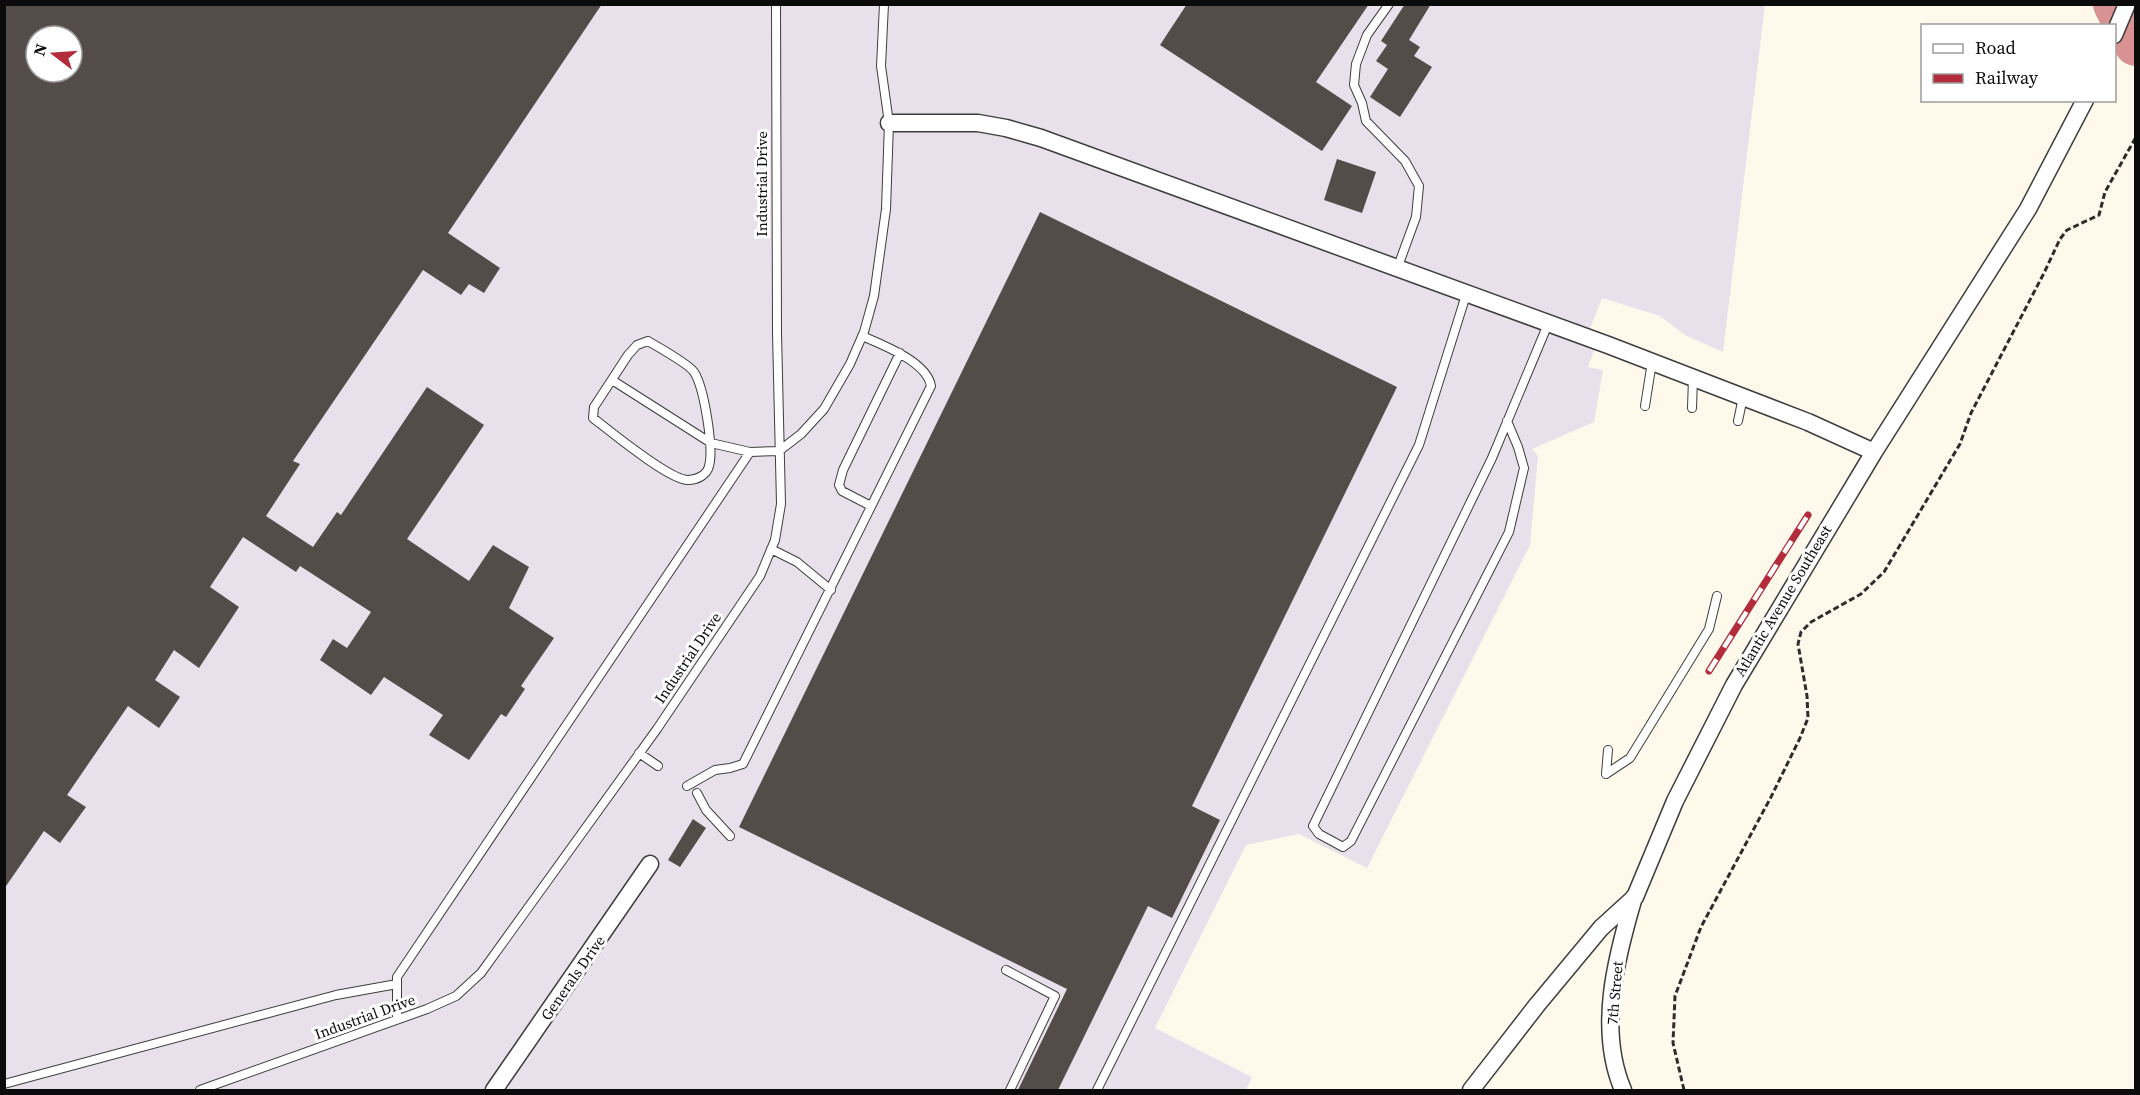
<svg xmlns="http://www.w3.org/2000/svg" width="2140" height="1095" font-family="'Source Serif 4',serif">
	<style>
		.industrial { fill: #e8e0ea; fill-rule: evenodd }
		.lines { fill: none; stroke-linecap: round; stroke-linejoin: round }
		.taxiway { stroke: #d89293; stroke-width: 44 }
		.building { fill: #534c48; fill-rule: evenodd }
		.lane-casing { stroke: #3e3e3e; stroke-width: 10 }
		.street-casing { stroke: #3e3e3e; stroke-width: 19 }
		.path { stroke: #2d2d2d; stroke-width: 3; stroke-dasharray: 6 3; stroke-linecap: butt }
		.lane { stroke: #fff; stroke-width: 8 }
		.street { stroke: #fff; stroke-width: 16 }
		.rail-casing { stroke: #b32c3b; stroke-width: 7 }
		.rail { stroke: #fff; stroke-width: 4.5; stroke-dasharray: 14; stroke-linecap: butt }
		.labels { text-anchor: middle; stroke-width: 6; stroke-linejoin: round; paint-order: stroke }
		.street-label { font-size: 15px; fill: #0b0b0b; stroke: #fff }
	</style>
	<rect width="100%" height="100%" fill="#fef9eb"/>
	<path class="industrial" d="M5,5H1765L1723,352L1685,335L1660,316L1602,298L1586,339L1596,345L1588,367L1603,370L1594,422L1532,449L1538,456L1530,545L1367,868L1299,834L1246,845L1155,1028L1252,1077L1246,1090H5ZM36,36H72V72H36Z"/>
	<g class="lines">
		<path class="taxiway" d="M2115,4L2136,44"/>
	</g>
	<path class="building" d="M4,4H602L448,233L500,268L484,293L469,284L461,295L423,270L293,461L300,464L266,516L313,547L337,512L341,515L427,387L484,425L407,539L469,581L493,545L529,567L509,608L554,638L521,686L525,689L506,717L501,714L469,760L429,735L443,715L384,677L371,695L320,660L333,639L347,648L371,612L300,566L296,572L243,537L210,587L239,607L199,668L174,650L155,680L180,697L159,728L128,706L67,795L86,807L60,843L44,831L4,889ZM36,36H72V72H36Z
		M1187,4H1369L1316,82L1352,106L1322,151L1160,45Z
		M1405,4H1431L1409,40L1420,47L1414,56L1432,67L1400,117L1370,97L1388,69L1376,61L1387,45L1381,41Z
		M1337,159L1376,172L1362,213L1324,200Z
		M1040,212L1397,387L1192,806L1220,820L1172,918L1148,906L1058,1090H1018L1067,989L739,827Z
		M693,819L706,828L680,867L668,860Z"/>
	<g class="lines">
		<g class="lane-casing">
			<path id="lane" d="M1389,4L1367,35L1356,64L1354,85L1362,103L1366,121L1405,161L1419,186L1416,217L1397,269
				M648,341C658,347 689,364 694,372C704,387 714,448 709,466C707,475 697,480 688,480C669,480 610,431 593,418L594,407L628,355L637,345Z
				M612,380L711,443L750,452
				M1645,406L1652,362
				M1692,408L1693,378
				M1507,421L1518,447L1524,468L1509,532L1351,841L1343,847L1319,834L1313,826L1492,458L1548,324
				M1738,421L1743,397
				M871,506L842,491L839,485L843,470L900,353
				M771,549L797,562L831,590
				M639,753L658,766
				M1606,774L1630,758L1709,629L1717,596
				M1606,774L1608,750
				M687,786L715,770L730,768L743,764L931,386C927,362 883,345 862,336
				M697,793L706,810L730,836
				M1006,970L1055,996L1010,1090
				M397,1019V977L750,452L779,451L801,434L824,409L850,364L864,332L874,296L886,209L889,123L881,66L884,4
				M4,1084L336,995L397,984
				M200,1090L427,1009L456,996L481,973L657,729L760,576L775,540L781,504L777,333L776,4
				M1097,1090L1419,445L1466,295"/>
		</g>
		<g class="street-casing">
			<path id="street" d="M2114,35L2127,4
				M889,123H978L1006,128L1041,138L1608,345L1808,422L1874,452
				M494,1090L650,864
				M1471,1090L1537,1005L1601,928L1635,897L1675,801L1734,685L1874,452L2028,209L2085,100
				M1623,1090C1597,1029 1616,958 1634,897"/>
		</g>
		<path class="path" d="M1684,1090L1673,1043L1675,996L1701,927L1771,797L1800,738L1808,718L1807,696L1798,644L1801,632L1811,622L1861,594L1884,572L1960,444L1971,413L2044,273L2060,239L2067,230L2099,215L2105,192L2136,137"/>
		<use href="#lane" class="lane"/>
		<use href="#street" class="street"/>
		<g class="rail-casing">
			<path id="rail" d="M1709,671L1808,515"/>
		</g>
		<use href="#rail" class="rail"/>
	</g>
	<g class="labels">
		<g class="street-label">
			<text transform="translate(762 184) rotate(-90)" y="5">Industrial Drive</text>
			<text transform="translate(1783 601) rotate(-59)" y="5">Atlantic Avenue Southeast</text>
			<text transform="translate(688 658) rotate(-56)" y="5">Industrial Drive</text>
			<text transform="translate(573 978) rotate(-55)" y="5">Generals Drive</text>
			<text transform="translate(1615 993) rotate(-85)" y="5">7th Street</text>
			<text transform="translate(365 1017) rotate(-20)" y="5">Industrial Drive</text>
		</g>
	</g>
	<rect width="2140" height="1095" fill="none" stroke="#0b0b0b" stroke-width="12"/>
	<rect x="1921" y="24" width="195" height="78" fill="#ffffff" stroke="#9d9d9d" stroke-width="1.5"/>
	<rect x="1933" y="44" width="30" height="9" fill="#ffffff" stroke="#9d9d9d" stroke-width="1.5"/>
	<text x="1975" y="54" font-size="18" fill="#0b0b0b">Road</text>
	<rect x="1933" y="74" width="30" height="9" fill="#b32c3b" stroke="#9d9d9d" stroke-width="1.5"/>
	<text x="1975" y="84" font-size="18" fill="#0b0b0b">Railway</text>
	<g transform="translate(54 54) rotate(287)"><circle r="28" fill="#ffffff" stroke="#9d9d9d" stroke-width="1.5"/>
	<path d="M0-4.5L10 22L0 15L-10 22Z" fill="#b32c3b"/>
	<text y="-9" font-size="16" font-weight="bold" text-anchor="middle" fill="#0b0b0b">N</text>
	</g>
</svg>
